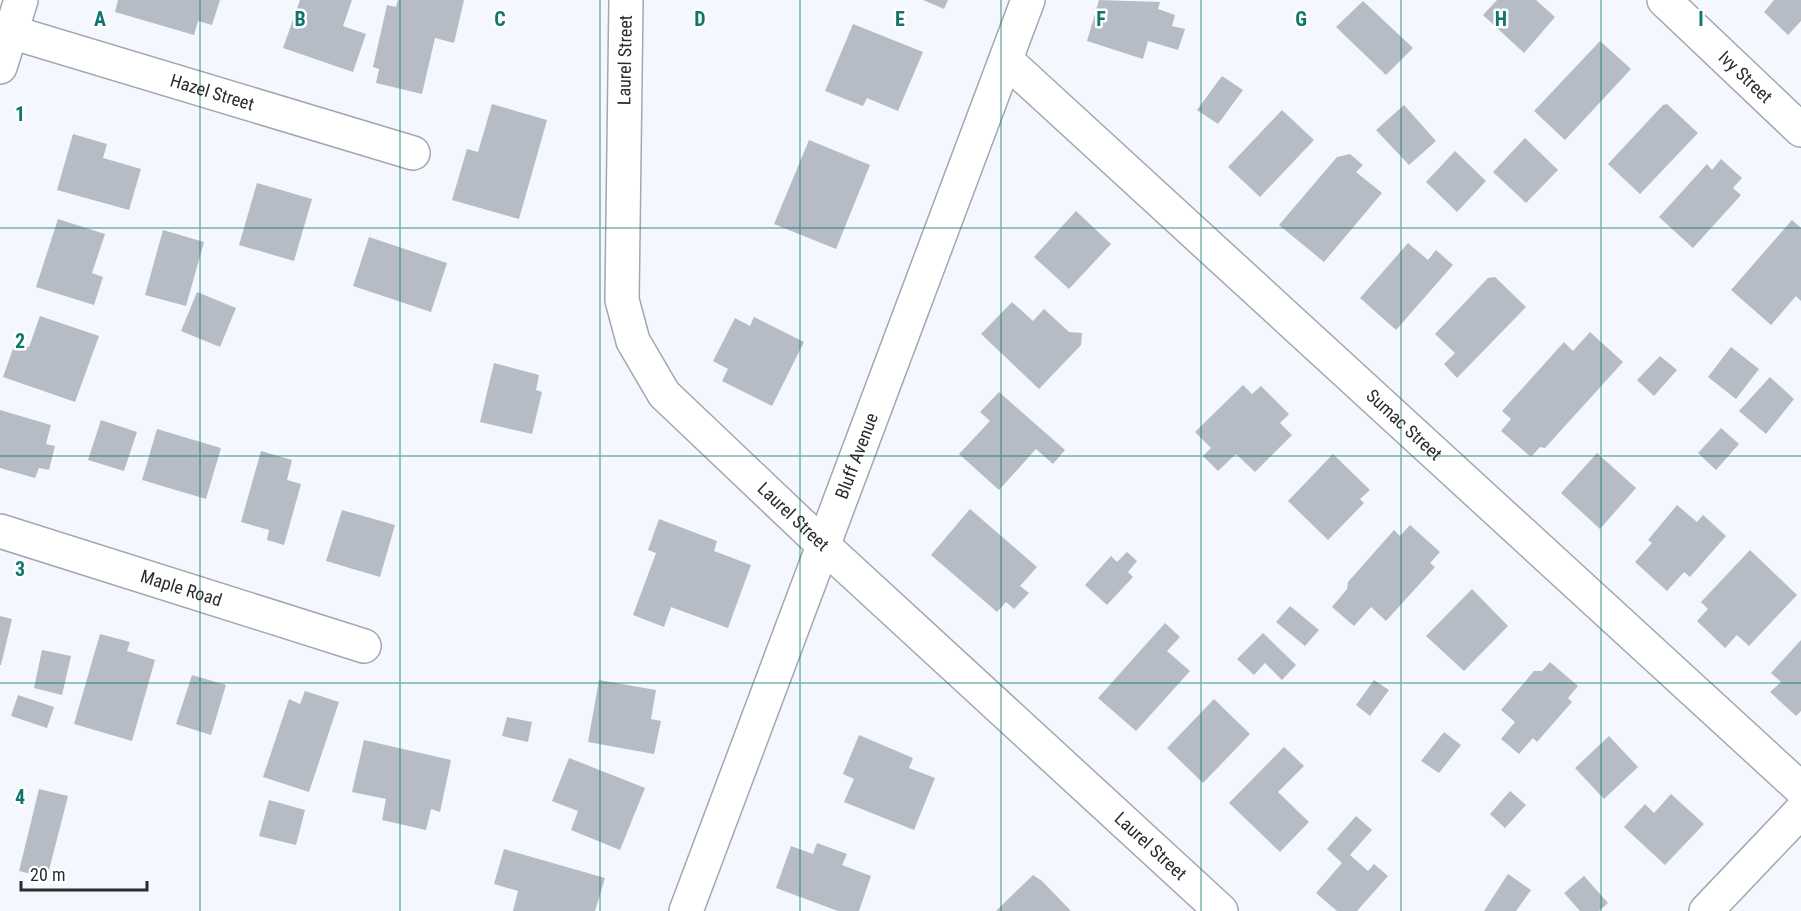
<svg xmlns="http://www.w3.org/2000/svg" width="1801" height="911" font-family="'Roboto Condensed',sans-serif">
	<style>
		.building { fill: #b5bcc5 }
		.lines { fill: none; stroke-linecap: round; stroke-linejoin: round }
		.street-casing { stroke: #a1a8b1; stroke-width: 36 }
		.street { stroke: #fff; stroke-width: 33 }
		.grid { fill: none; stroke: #0f766e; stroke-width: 1.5; stroke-opacity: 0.55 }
		.labels { text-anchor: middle; stroke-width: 5; stroke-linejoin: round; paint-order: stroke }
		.street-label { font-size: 18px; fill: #292c2f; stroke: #fff }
		.grid-label { font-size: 20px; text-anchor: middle; font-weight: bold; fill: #0f766e; stroke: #fff; stroke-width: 5; stroke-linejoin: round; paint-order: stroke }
	</style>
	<rect width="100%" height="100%" fill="#f4f8fe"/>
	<path class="building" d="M118,0H220L212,25L198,21L194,35L115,12Z
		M300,0H352L343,26L366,34L353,72L283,48Z
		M398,0H464L454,43L435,38L422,94L376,83L379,69L373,67L387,5L396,7Z
		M923,0H948L944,9Z
		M1099,0L1160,2L1158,9L1175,15L1172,26L1185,29L1178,50L1148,41L1143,59L1087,41Z
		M1497,0H1536L1555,17L1524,53L1483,15Z
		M1774,0H1801V21L1788,35L1764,12Z
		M1363,1L1413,48L1386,75L1336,27Z
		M853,24L923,52L898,111L867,98L863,106L825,91Z
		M1600,41L1631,69L1565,140L1534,111Z
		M1222,76L1243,90L1218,124L1197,110Z
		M492,104L547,120L519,219L452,200L467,149L478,152Z
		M1667,104L1698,133L1640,194L1608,164L1663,105Z
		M1404,105L1436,141L1409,165L1376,130Z
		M1282,110L1314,140L1260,197L1228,167Z
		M73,134L107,144L103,158L141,169L129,210L57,190Z
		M1525,138L1558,170L1526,203L1493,172Z
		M809,140L870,165L836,249L774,224Z
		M1455,151L1486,181L1457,212L1426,182Z
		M1350,154L1363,165L1356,172L1382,193L1324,262L1279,225L1337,157Z
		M1721,159L1742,178L1733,188L1741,195L1693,248L1659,217L1707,164L1712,170Z
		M257,183L312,199L294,261L239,245Z
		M1076,211L1111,244L1069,289L1034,257Z
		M58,219L105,234L92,273L103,277L94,305L36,287Z
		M1792,220L1801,228V301L1796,296L1771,325L1731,290Z
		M163,230L204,242L186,306L145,295Z
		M369,237L447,263L431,312L353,286Z
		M1408,243L1428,260L1436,250L1453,265L1396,330L1360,298Z
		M1495,277L1526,307L1457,378L1444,364L1455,353L1435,334L1488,278Z
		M197,292L236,308L220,347L181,331Z
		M1012,302L1033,321L1044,309L1069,332L1082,333L1081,345L1039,389L981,334Z
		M40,316L99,336L75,402L3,377L15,343L29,347Z
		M754,317L804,342L772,406L722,381L728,369L713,361L735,318L750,326Z
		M1590,332L1623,362L1545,448L1540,447L1531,457L1501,431L1511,419L1502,411L1564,342L1573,351Z
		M1731,347L1759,369L1736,399L1708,377Z
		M1660,356L1677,370L1654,396L1637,380Z
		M494,363L539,375L536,390L542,392L532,434L480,422Z
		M1770,377L1794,399L1766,434L1739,411Z
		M1243,385L1252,394L1261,386L1289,414L1280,423L1292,435L1255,472L1236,454L1218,471L1203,456L1211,448L1195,432Z
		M999,392L1065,450L1053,464L1036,449L999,490L959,454L990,421L980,412Z
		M0,410L51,425L46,444L55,446L49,470L39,468L35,478L0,468Z
		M101,420L137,432L124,471L88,460Z
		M1721,428L1739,444L1716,470L1698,453Z
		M157,429L221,448L206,499L142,480Z
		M261,451L292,460L287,480L301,484L284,545L267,540L269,530L241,522Z
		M1597,453L1636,488L1600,529L1561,493Z
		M1333,454L1370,490L1360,499L1364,503L1328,540L1288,501Z
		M1677,505L1697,522L1703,515L1726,536L1690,577L1684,572L1667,591L1635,562L1652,543L1648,540Z
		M970,509L1037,567L1020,586L1029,593L1014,609L1006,602L997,612L931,555Z
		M342,510L395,525L380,577L326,561Z
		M659,519L717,541L714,551L751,565L728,628L671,607L664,627L633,615L656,553L648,550Z
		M1410,525L1440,552L1430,563L1435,567L1386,621L1371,607L1354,626L1332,607L1347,589L1348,582L1394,530L1400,536Z
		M1750,550L1797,595L1749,646L1737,635L1725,648L1697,621L1708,609L1701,602Z
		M1127,552L1137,561L1128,572L1133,577L1107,605L1085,585L1111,556L1117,562Z
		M1472,589L1508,626L1464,671L1426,636Z
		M1290,606L1319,630L1305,646L1276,622Z
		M0,616L12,619L1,665H0Z
		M1165,623L1180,637L1167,651L1190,671L1136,731L1098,698Z
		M1263,633L1296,665L1282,680L1265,663L1254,675L1237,659Z
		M100,634L130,642L127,651L155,660L132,741L74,724Z
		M1801,640V711L1796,716L1770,692L1781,682L1771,673Z
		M42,650L71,656L62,695L34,688Z
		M1550,662L1578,686L1568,698L1572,702L1537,742L1533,738L1519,754L1501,739L1515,722L1501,710L1534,671H1542Z
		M192,675L226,685L211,735L176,724Z
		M599,680L656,690L651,719L661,721L654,754L588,742Z
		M1374,680L1389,690L1370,716L1356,705Z
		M305,691L339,702L309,792L263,777L289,699L300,704Z
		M18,695L54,707L47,728L11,716Z
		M1214,699L1250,734L1203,783L1167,748Z
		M507,717L532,722L528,742L502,736Z
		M1444,732L1461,745L1439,773L1421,761Z
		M859,735L913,758L909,768L935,778L914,830L844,802L854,779L843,774Z
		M1609,736L1638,767L1604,799L1575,768Z
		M364,740L451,760L440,812L431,809L426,830L382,820L386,799L352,792Z
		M1284,747L1304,766L1278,792L1309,822L1280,852L1229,803Z
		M569,758L645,788L620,850L571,830L578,811L552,801Z
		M39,789L68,796L47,878L19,871Z
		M1510,791L1526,805L1505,828L1490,814Z
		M1671,794L1704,824L1665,865L1624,827L1645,804L1654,813Z
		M269,800L305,810L296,845L259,836Z
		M1356,816L1372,830L1350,855L1368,871L1374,864L1388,876L1357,911H1337L1316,893L1342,863L1327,849Z
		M817,843L847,854L842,865L871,876L859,911H838L776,888L791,846L813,854Z
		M504,849L605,878L595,911H513L518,891L494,884Z
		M1508,874L1531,890L1516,911H1484Z
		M1033,875L1042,881L1071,911H996Z
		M1584,876L1608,903L1599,911H1580L1564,893Z"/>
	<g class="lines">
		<g class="street-casing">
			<g id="street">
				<path id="s1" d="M626,0L622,300L633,341L664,394L823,545L1221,911"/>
				<path id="s2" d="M1664,0L1801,130"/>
				<path id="s3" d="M11,32L413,153"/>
				<path id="s4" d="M1006,60L1801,789"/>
				<path d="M0,67L21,0"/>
				<path id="s5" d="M0,531L364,646"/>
				<path id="s6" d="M686,911L1028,0"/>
				<path d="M1706,911L1801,811"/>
			</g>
		</g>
		<use href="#street" class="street"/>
	</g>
	<path class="grid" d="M200,0V911M400,0V911M600,0V911M800,0V911M1001,0V911M1201,0V911M1401,0V911M1601,0V911M0,228H1801M0,456H1801M0,683H1801"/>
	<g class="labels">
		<g class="street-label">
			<text transform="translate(625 60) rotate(-89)" y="6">Laurel Street</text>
			<text dy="6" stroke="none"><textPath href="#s2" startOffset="112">Ivy Street</textPath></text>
			<text dy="6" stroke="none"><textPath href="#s3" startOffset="210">Hazel Street</textPath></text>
			<text dy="6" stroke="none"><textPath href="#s4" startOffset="540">Sumac Street</textPath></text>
			<text dy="6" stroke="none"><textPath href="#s6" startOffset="486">Bluff Avenue</textPath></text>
			<text dy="6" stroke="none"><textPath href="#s1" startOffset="582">Laurel Street</textPath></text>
			<text dy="6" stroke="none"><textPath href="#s5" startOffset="190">Maple Road</textPath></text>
			<text dy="6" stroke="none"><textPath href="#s1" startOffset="1068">Laurel Street</textPath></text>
		</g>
	</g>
	<g class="grid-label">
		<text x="100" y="26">A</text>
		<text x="300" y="26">B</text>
		<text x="500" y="26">C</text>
		<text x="700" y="26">D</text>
		<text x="900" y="26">E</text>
		<text x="1101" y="26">F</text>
		<text x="1301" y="26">G</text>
		<text x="1501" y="26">H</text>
		<text x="1701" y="26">I</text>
		<text x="20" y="121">1</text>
		<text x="20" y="348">2</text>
		<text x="20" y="576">3</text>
		<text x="20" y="804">4</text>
	</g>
	<path d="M21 881v9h126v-9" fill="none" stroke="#292c2f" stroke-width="3"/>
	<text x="30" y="881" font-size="18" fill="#292c2f" stroke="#ffffff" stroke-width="4.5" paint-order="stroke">20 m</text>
</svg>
